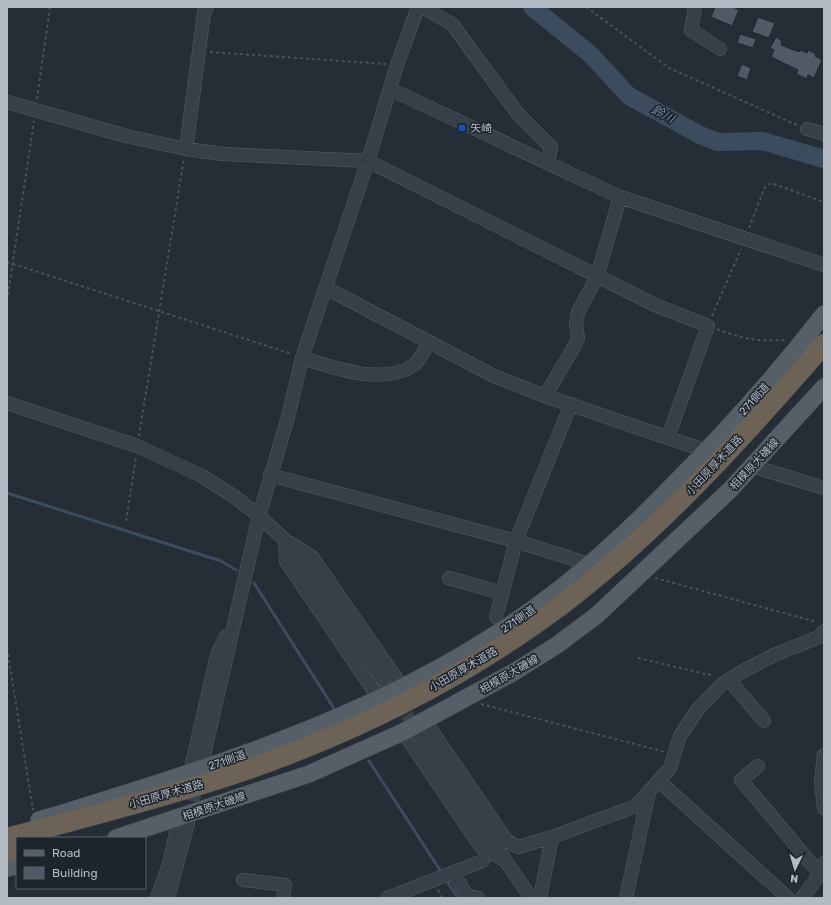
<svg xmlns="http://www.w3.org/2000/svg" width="831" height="905" font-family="Rubik,'Noto Sans JP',sans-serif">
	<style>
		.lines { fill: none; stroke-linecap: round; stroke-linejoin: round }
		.stream { stroke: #3c4c5e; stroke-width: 3 }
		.river { stroke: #3c4c5e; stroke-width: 18 }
		.building { fill: #505965; stroke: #1f262e }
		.minor-tunnel { stroke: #3a424c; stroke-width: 13; stroke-dasharray: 13 6; stroke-linecap: butt }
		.minor-casing { stroke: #565d65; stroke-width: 14 }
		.major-casing { stroke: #414851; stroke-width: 18 }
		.highway-casing { stroke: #434a52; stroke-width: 21 }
		.path { stroke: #465657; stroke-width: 2; stroke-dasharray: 3 3; stroke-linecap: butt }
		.minor { stroke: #383f48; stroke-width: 13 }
		.major { stroke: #565e67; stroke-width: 17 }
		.highway { stroke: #6c6356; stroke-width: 20 }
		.transit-dot { fill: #1a4fb4; stroke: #1d242c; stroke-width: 1.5 }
		.labels { text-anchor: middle; stroke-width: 3; stroke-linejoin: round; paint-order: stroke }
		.poi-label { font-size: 11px; fill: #b3bac4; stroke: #1d242c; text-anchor: start }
		.street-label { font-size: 11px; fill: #b3bac4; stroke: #1d242c }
		.water-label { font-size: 12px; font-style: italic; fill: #778ca3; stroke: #1d242c }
	</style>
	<rect width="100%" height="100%" fill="#252d37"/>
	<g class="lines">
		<path class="stream" d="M7,493L221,561L236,570
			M254,583L335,710
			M369,761L442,873
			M446,880L458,898"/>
		<path class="river" d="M532,7L590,54L629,96L700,135L718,142L762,141L824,159"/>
	</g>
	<path class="building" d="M715,7H733L739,10L732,26L711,17Z
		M758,17L775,23L769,38L752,32Z
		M740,34L756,39L753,48L737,43Z
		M776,37L782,41L781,45L799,52L800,50L807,53L808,50L816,54L815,56L822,60L814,78L808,75L807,79L796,74L798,70L771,57L774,50L770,48Z
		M742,64L751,68L747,80L737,76Z"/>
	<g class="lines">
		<path class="minor-tunnel" d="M396,699L419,733
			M189,820L198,780"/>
		<g class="minor-casing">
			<path id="minor" d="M422,7L452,24L518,114L551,147L548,163
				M695,7L691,30L720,49
				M390,89L620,197L824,265
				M7,102L126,136L186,149L223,154L368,161L655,305L708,326L668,437
				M807,129L824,134
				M186,149L204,13L207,7
				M326,288L494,376L545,396L707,451
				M302,358C335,368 382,386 414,365C420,360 425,348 430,342
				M545,396L574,347L578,338L576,324L578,312L597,277L620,197
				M7,403L137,446L202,476L235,497L259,516L285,540L383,680
				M752,466L824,488
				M270,475L516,541L589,564
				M285,540L286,561L380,700
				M290,543L312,557L403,688
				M449,578L502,593
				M496,617L516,541L571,404
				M729,680L764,721
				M425,721L507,841L518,847L552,837L636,806L670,768L680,736L698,709L722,684L745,670L774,655L819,637L824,631
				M403,732L481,847L503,859
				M425,743L531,898
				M411,744L414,738L427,731H432
				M824,755L821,781L824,808
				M203,759L259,516L288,417L302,358L368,161L397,65L418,7
				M758,766L741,780L820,874
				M190,773L217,655L226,636
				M659,781L788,898
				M453,872L467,896L478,898
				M243,880L285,885L283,898
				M157,898L169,865L179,818
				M168,898L188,823
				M387,898L483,861
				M540,898L552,837
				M626,898L649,792
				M802,898L820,874L824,863"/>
		</g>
		<g class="major-casing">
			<path id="major" d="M39,820C79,809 119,795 158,783C302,737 443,681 562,587C600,557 635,524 668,490C724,434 776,376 824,314
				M116,838L309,774L403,732L514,672L557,645L597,615L730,490L824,387
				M7,868L17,866"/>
		</g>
		<g class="highway-casing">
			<path id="highway" d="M7,838C73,821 140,803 206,783C331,744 454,685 560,606C659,531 743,437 824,344
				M7,852L17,850"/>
		</g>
		<path class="path" d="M586,7L669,68L797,125
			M210,52L386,64
			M37,99L50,7
			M749,228L765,187L771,183L824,202
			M7,262L292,354
			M7,301L34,121
			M712,316L741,249
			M717,329C744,339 758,342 787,340
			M139,436L184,158
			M126,521L136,457
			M655,578L817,622
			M7,648L33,810
			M638,658L714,676
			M481,704L665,752
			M438,890L442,898"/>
		<use href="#minor" class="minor"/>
		<use href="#major" class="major"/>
		<use href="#highway" class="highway"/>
	</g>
	<rect class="transit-dot" x="458" y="124" width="8" height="8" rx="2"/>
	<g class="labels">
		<g class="poi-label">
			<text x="470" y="132">矢崎</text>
		</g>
		<g class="street-label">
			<text transform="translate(754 399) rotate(-48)" y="4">271側道</text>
			<text transform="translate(754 464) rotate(-47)" y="4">相模原大磯線</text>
			<text transform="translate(714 465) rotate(-47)" y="4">小田原厚木道路</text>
			<text transform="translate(518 619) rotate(-34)" y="4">271側道</text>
			<text transform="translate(463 669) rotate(-30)" y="4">小田原厚木道路</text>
			<text transform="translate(509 674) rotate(-30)" y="4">相模原大磯線</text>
			<text transform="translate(227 760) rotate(-19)" y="4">271側道</text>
			<text transform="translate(166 794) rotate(-16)" y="4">小田原厚木道路</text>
			<text transform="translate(214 806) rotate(-19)" y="4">相模原大磯線</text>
		</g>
		<g class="water-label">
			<text transform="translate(663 114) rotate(29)" y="4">鈴川</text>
		</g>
	</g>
	<rect width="831" height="905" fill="none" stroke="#b3bac4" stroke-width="16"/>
	<rect x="16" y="837" width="130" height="52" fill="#1d242c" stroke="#596069"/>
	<rect x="24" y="850" width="20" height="6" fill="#565e67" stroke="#596069"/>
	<text x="52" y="857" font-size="12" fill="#b3bac4">Road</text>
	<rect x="24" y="867" width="20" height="12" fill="#505965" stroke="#596069"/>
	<text x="52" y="877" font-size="12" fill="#b3bac4">Building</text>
	<g transform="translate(795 869) rotate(185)" stroke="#1d242c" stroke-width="3" paint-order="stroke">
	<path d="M0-3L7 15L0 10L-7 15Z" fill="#b3bac4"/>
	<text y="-6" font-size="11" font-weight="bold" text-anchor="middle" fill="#b3bac4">N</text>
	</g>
</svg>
